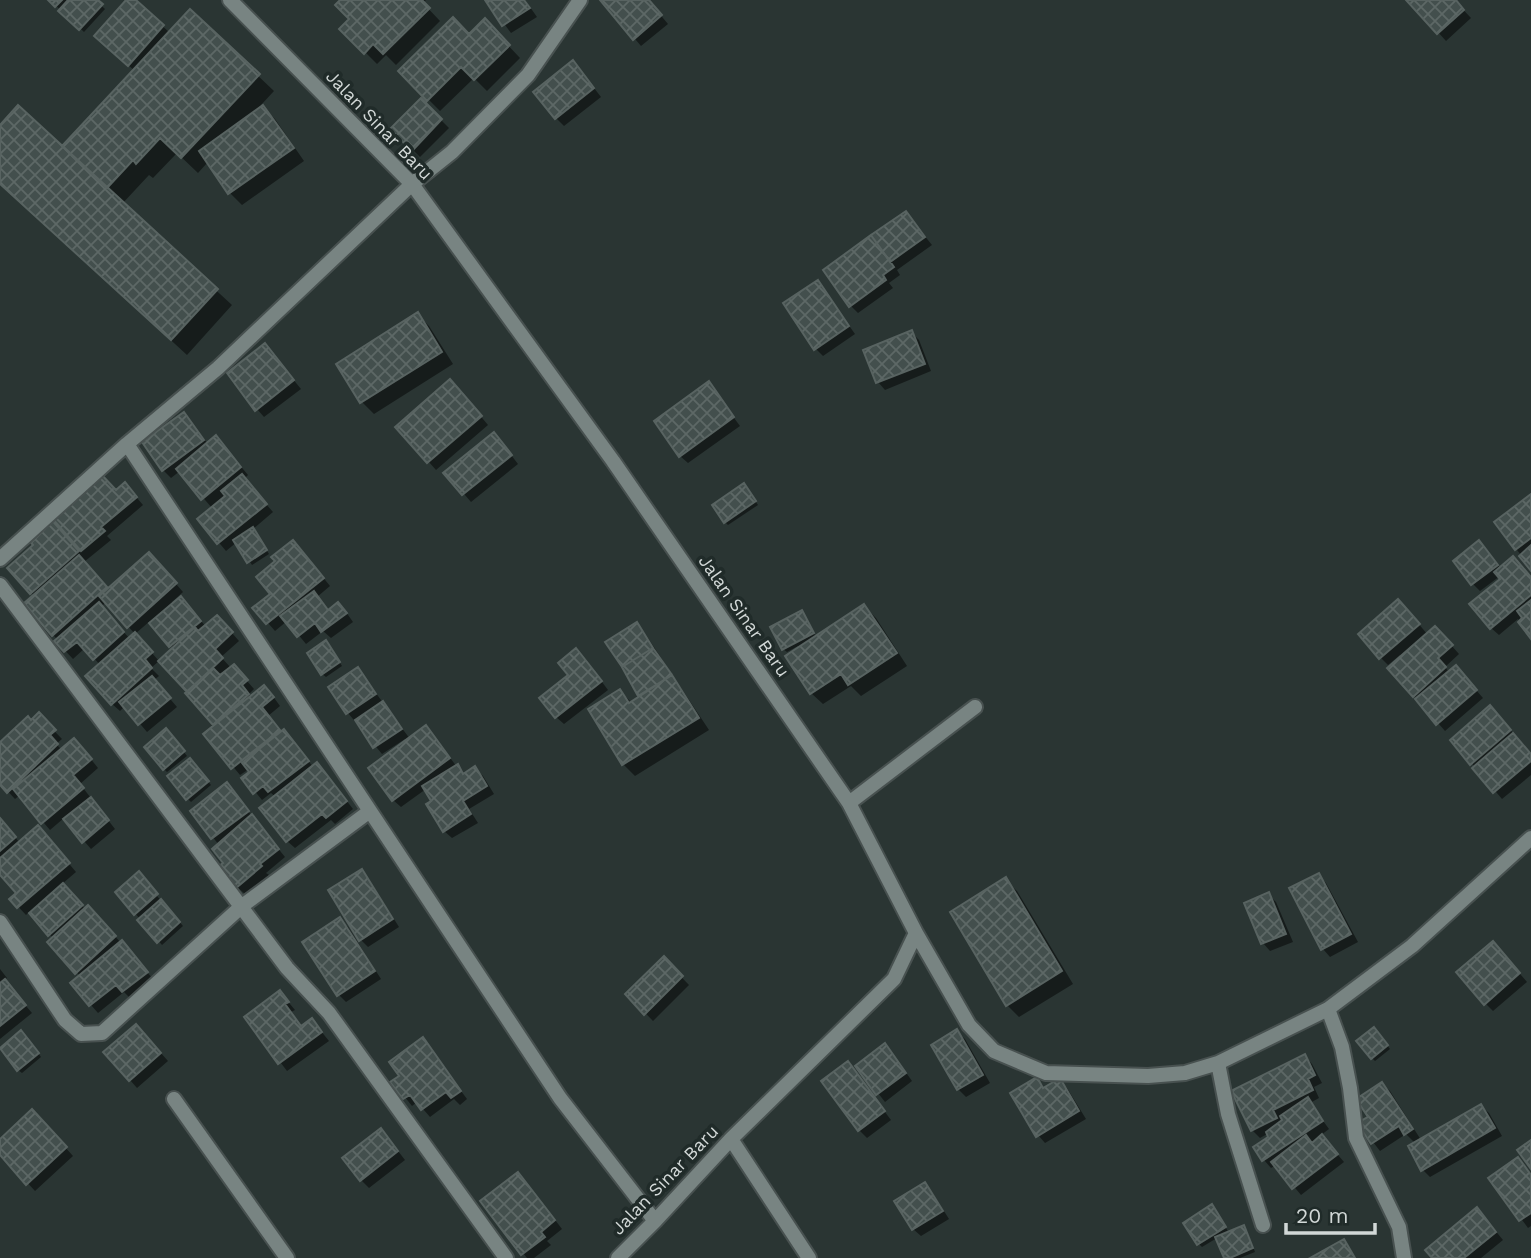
<svg xmlns="http://www.w3.org/2000/svg" width="1531" height="1258" font-family="'Work Sans',sans-serif">
	<style>
		.shadow { fill: #0007; fill-rule: evenodd }
		.building { fill: url(#building-cross-hatch); stroke: #586361; stroke-width: 2 }
		.lines { fill: none; stroke-linecap: round; stroke-linejoin: round }
		.minor-casing { stroke: #485150; stroke-width: 18 }
		.minor { stroke: #788482; stroke-width: 14 }
		.labels { text-anchor: middle; stroke-width: 7; stroke-linejoin: round; paint-order: stroke }
		.street-label { font-size: 18px; fill: #d2d8d7; stroke: #202b29 }
	</style>
	<defs>
		<pattern id="building-cross-hatch" width="8" height="8" patternUnits="userSpaceOnUse" patternTransform="scale(1.75)"><rect width="8" height="8" fill="#434f4d"/><path d="M0 0l8 8M0 8l8-8" fill="none" stroke="#5d6866"/></pattern>
	</defs>
	<rect width="100%" height="100%" fill="#2a3533"/>
	<path class="shadow" d="M50,0H95L105,9L84,32Z
		M129,0H134L170,33L190,11L274,91L261,105L275,119L304,161L242,205L230,193L208,162L198,173L177,153L153,178L149,175L122,204L232,305L187,355L0,183V127L62,148L135,71L104,44Z
		M342,0H426L423,3L440,21L396,65L386,55L377,64L342,29L351,19Z
		M487,0H525L537,17L511,33Z
		M602,0H648L668,24L641,46Z
		M1409,0H1454L1471,18L1446,41Z
		M485,21L520,58L487,91L474,78L440,111L400,71L469,36Z
		M580,70L601,97L564,126L556,118Z
		M421,100L449,128L420,157L392,129Z
		M906,213L932,245L897,270L900,275L889,283L893,288L858,313L851,306Z
		M818,282L855,334L823,356L815,348Z
		M417,314L429,326L453,364L374,414L362,402L338,364Z
		M911,332L919,340L931,371L885,390L878,382L865,351Z
		M265,345L301,389L264,417L257,409Z
		M708,383L740,426L688,463L680,456Z
		M458,389L488,425L436,470L398,427Z
		M184,414L208,444L223,445L248,475L244,479L273,512L253,529L269,554L252,565L237,542L226,551L199,519L212,508L180,471L171,478L163,470Z
		M501,442L518,464L471,502L446,473Z
		M100,475L116,492H132L143,505L107,536L111,540L84,562L109,590L157,562L183,592L172,602L174,604L189,606L206,627L225,625L239,641L221,657L231,668L241,674L254,689L249,694L251,697L272,695L280,706L268,716L282,733L292,739L313,767L324,772L353,809L335,824L331,820L295,848L287,841L276,797L271,793L262,800L244,778L251,772L249,769L240,775L206,734L216,726L161,661L174,649L150,621L135,634L159,661L151,668L159,676L154,680L177,707L147,732L125,706L120,711L112,704L100,665L85,648L73,659L56,641L58,640L53,635L34,596L9,568L36,545L29,538ZM106,602L135,634L130,639L101,607Z
		M747,489L758,505L728,525L725,522Z
		M1531,496V568L1496,523Z
		M301,550L330,586L317,597L329,611L346,612L353,622L331,638L323,631L306,644L287,621L275,631L255,608L272,594Z
		M1487,550L1501,569L1531,578V636L1518,619L1499,635L1491,628L1503,579L1500,576L1480,591L1473,584Z
		M864,606L876,618L907,666L861,696L851,686L823,704L811,693L798,646L787,652L783,649L802,612L816,637Z
		M1406,609L1428,635L1443,636L1459,654L1445,667L1449,672L1463,675L1483,698L1445,731L1390,668L1403,657L1400,655L1388,665L1380,657Z
		M636,624L644,632L709,730L635,776L623,764L620,691L632,703L641,697Z
		M329,646L342,666L326,677L322,674Z
		M584,658L608,690L564,724L556,717L570,675Z
		M358,669L410,739L433,735L457,767L465,774L475,769L483,776L494,794L469,809L478,823L452,838L444,831L426,789L401,807L393,800L407,742L405,739L382,754L348,713Z
		M39,715L62,739L56,744L62,750L82,748L98,768L80,784L115,829L91,849L64,818L50,830L20,795L15,799L0,783V744Z
		M1498,715L1531,755V775L1502,799L1452,740Z
		M170,734L187,756L167,772L164,769Z
		M193,763L211,785L191,802L187,798Z
		M227,785L285,857L266,873L269,875L245,894L237,887L219,845L192,811Z
		M0,820L20,843L45,835L76,872L62,884L86,910L96,915L154,980L131,999L124,992L98,1013L91,1005L73,983L81,977L49,942L54,939L29,912L26,915L11,899L18,893L0,872L2,858L0,856Z
		M361,871L369,879L399,927L368,947L360,939Z
		M138,874L183,926L162,945L117,892Z
		M1319,875L1326,883L1358,942L1330,957L1323,949Z
		M1005,880L1017,891L1073,984L1019,1017L1007,1005Z
		M1268,894L1276,902L1293,942L1270,951L1263,943Z
		M340,920L348,927L381,979L346,1002L338,994Z
		M1500,951L1527,982L1493,1011L1485,1003Z
		M664,959L689,985L653,1021L627,994Z
		M0,969L7,978L4,980L32,1013L0,1039Z
		M280,992L295,1010L291,1012L302,1028L312,1020L329,1041L287,1071L246,1017Z
		M957,1032L965,1039L990,1083L966,1097L958,1089Z
		M1377,1032L1390,1049L1375,1061L1372,1058Z
		M144,1034L168,1061L137,1088L130,1080Z
		M25,1036L41,1057L22,1073L18,1070Z
		M423,1040L467,1099L460,1105L454,1099L430,1117L417,1102L412,1106L393,1082L401,1076Z
		M892,1053L912,1081L885,1102L857,1066Z
		M1305,1056L1312,1064L1322,1083L1314,1087L1319,1098L1310,1103L1329,1129L1321,1135L1344,1162L1301,1195L1276,1165L1271,1168L1264,1160L1271,1137L1269,1133L1260,1138L1252,1130Z
		M848,1063L891,1120L867,1138L859,1130Z
		M1037,1079L1046,1089L1060,1081L1067,1088L1086,1119L1045,1143L1038,1135Z
		M1382,1084L1390,1091L1421,1140L1481,1106L1489,1113L1502,1136L1430,1177L1423,1170L1415,1143L1406,1134L1380,1151L1359,1124L1370,1117Z
		M40,1119L73,1156L35,1191L0,1153V1141Z
		M388,1138L405,1160L369,1188L361,1180Z
		M1518,1159L1531,1174V1226L1528,1228L1491,1178Z
		M526,1182L562,1229L547,1241L551,1245L534,1258H527L523,1253Z
		M925,1184L932,1192L949,1219L921,1236L913,1229Z
		M1215,1210L1229,1233L1244,1227L1247,1231L1255,1252L1240,1258H1225L1217,1238L1202,1247L1199,1244L1185,1223Z
		M1484,1217L1503,1240L1481,1258H1434Z"/>
	<path class="building" d="M48,0H62L55,7Z
		M68,0H98L103,4L79,30L58,11Z
		M126,0H136L164,25L128,66L94,36Z
		M340,0H422L430,8L383,54L373,44L364,54L339,29L349,19L335,5Z
		M485,0H524L530,8L502,26Z
		M600,0H649L662,15L633,40Z
		M1406,0H1456L1464,10L1437,34Z
		M190,9L260,74L181,158L160,138L136,164L133,160L107,188L62,146Z
		M453,17L469,34L485,18L510,45L474,80L461,67L427,101L398,71Z
		M573,60L594,88L555,119L533,92Z
		M421,98L442,119L412,151L390,129Z
		M18,105L218,289L171,340L0,184V125Z
		M263,105L294,148L228,194L199,151Z
		M906,211L925,237L890,262L871,235Z
		M871,235L894,267L883,275L886,280L849,307L823,270Z
		M818,280L849,326L814,350L783,303Z
		M418,312L442,352L360,403L336,364Z
		M912,330L925,364L876,383L863,350Z
		M265,343L294,380L255,411L227,373Z
		M450,379L482,416L427,463L395,427Z
		M709,381L734,417L679,457L654,421Z
		M184,412L204,440L162,471L142,442Z
		M494,432L512,455L462,495L443,473Z
		M216,435L241,467L201,500L176,469Z
		M100,473L116,490L125,482L137,497L101,527L105,531L81,551L50,516Z
		M242,474L267,504L217,544L197,519L225,496L221,491Z
		M744,483L756,501L724,523L712,505Z
		M1531,494V538L1515,550L1494,522Z
		M50,518L79,551L30,594L7,568L33,545L27,538Z
		M253,527L267,550L247,563L233,540Z
		M293,540L324,578L266,624L252,608L270,594L256,577L275,561L271,557Z
		M1479,540L1498,565L1471,585L1453,561Z
		M1531,545V571L1519,556Z
		M149,552L177,583L127,628L99,596Z
		M79,555L107,587L52,636L24,603Z
		M1513,556L1531,577V595L1490,629L1469,604L1500,579L1494,572Z
		M314,591L328,610L338,602L347,613L321,632L315,623L297,637L280,616Z
		M181,596L201,621L169,647L149,623Z
		M1398,599L1420,624L1379,659L1358,634Z
		M1531,600V639L1518,622L1522,618L1517,611Z
		M99,602L124,632L93,660L77,642L64,652L54,641Z
		M864,604L897,653L848,685L841,674L810,694L785,656Z
		M802,610L814,633L782,650L770,627Z
		M217,615L233,632L215,649L223,658L187,692L158,661L195,627L198,631Z
		M637,622L653,648L622,667L605,642Z
		M1435,626L1453,645L1438,658L1446,667L1413,697L1387,668Z
		M135,632L153,652L145,659L152,668L111,705L85,676Z
		M326,640L340,662L321,675L307,653Z
		M576,648L602,681L555,718L539,698L568,675L558,663Z
		M653,648L672,675L638,696L622,667Z
		M234,664L248,680L242,685L249,694L213,725L185,693L213,668L220,675Z
		M1456,665L1477,690L1436,725L1415,699Z
		M358,667L376,694L346,714L328,687Z
		M672,675L699,718L622,765L588,709L620,689L629,703Z
		M152,676L171,698L138,725L119,702Z
		M264,685L274,697L262,707L280,730L231,769L203,734Z
		M383,701L402,729L373,748L355,720Z
		M1490,705L1511,730L1470,765L1450,740Z
		M39,712L56,730L50,735L58,744L7,793L0,785V742L28,716L31,720Z
		M426,725L450,758L392,801L368,768Z
		M166,728L185,751L163,770L144,747Z
		M284,729L309,761L268,792L263,786L253,794L241,778L249,772L242,763Z
		M1513,733L1531,754V761L1493,793L1472,768Z
		M74,738L92,759L73,775L84,788L41,824L13,789Z
		M190,758L209,781L186,800L167,776Z
		M317,762L347,801L326,818L322,814L286,842L259,808Z
		M458,764L463,774L475,766L487,786L463,801L471,814L443,832L426,804L431,801L422,786Z
		M227,782L249,811L211,839L190,811Z
		M91,797L109,820L82,843L63,819Z
		M252,814L279,849L260,864L262,866L236,888L219,866L223,863L212,849Z
		M0,818L16,837L0,851Z
		M38,825L70,863L17,908L9,899L16,893L0,875V858Z
		M362,869L393,919L359,941L328,890Z
		M139,871L158,894L134,915L115,892Z
		M1319,873L1351,934L1321,950L1289,888Z
		M1006,877L1062,971L1006,1006L950,912Z
		M63,883L83,905L48,936L29,913Z
		M1269,892L1286,934L1261,944L1244,903Z
		M161,899L180,922L157,943L137,920Z
		M88,905L116,936L75,974L47,942Z
		M340,917L375,971L337,996L302,942Z
		M122,940L148,972L122,992L116,985L89,1006L70,983Z
		M1493,941L1520,973L1484,1005L1456,972Z
		M664,956L683,976L644,1015L625,994Z
		M5,979L26,1005L0,1026V983Z
		M280,990L289,1002L285,1004L301,1026L312,1018L322,1032L278,1064L244,1017Z
		M136,1024L161,1053L129,1081L103,1052Z
		M1374,1027L1388,1045L1371,1059L1356,1041Z
		M957,1029L983,1075L957,1090L931,1045Z
		M21,1030L39,1053L17,1071L0,1048Z
		M423,1037L461,1091L451,1098L446,1092L421,1110L410,1095L403,1099L390,1082L399,1076L389,1062Z
		M885,1043L906,1073L876,1095L855,1066Z
		M1305,1054L1315,1075L1308,1079L1313,1090L1273,1110L1277,1118L1251,1131L1231,1091Z
		M848,1061L885,1111L858,1131L821,1081Z
		M1037,1077L1043,1088L1060,1078L1079,1111L1036,1137L1010,1093Z
		M1382,1082L1413,1129L1404,1135L1399,1126L1371,1144L1357,1123L1368,1117L1356,1099Z
		M1308,1097L1323,1121L1262,1161L1253,1147L1268,1137L1266,1132L1282,1120L1280,1116Z
		M1481,1104L1495,1128L1421,1171L1408,1146Z
		M32,1109L67,1147L26,1185L0,1155V1139Z
		M381,1128L398,1151L360,1181L342,1158Z
		M1322,1134L1338,1154L1292,1189L1271,1162L1306,1135L1312,1143Z
		M1531,1140V1169L1517,1150Z
		M1518,1157L1531,1175V1213L1519,1221L1488,1178Z
		M518,1172L555,1220L541,1232L545,1237L521,1255L480,1201Z
		M925,1182L943,1211L912,1230L894,1201Z
		M1212,1204L1226,1227L1197,1245L1183,1223Z
		M1477,1207L1496,1232L1464,1258H1432L1425,1250Z
		M1244,1225L1253,1248L1230,1258H1224L1215,1237Z
		M1344,1239L1355,1258H1310Z"/>
	<g class="lines">
		<g class="minor-casing">
			<path id="minor" d="M230,0L412,184L613,461L849,803L916,933L894,979L731,1139L655,1221L618,1258
				M127,444L560,1098L655,1221
				M0,559L127,444L218,368L412,184L452,152L528,75L580,0
				M0,585L287,968L329,1013L506,1258
				M849,803L975,707
				M0,922L65,1020L81,1034L102,1033L242,906L370,811
				M916,933L969,1025L994,1051L1046,1073L1148,1076L1185,1073L1218,1063L1228,1114L1263,1225
				M1328,1009L1342,1047L1350,1088L1356,1138L1399,1227L1404,1258
				M1218,1063L1328,1009L1412,946L1531,838
				M174,1099L287,1258
				M731,1139L809,1258"/>
		</g>
		<use href="#minor" class="minor"/>
	</g>
	<g class="labels">
		<g class="street-label">
			<text transform="translate(379 125) rotate(46)" y="6">Jalan Sinar Baru</text>
			<text transform="translate(744 616) rotate(55)" y="6">Jalan Sinar Baru</text>
			<text transform="translate(665 1180) rotate(-46)" y="6">Jalan Sinar Baru</text>
		</g>
	</g>
	<path d="M1286 1223v10h89v-10" fill="none" stroke="#d2d8d7" stroke-width="3.5"/>
	<text x="1296" y="1223" font-size="21" fill="#d2d8d7" stroke="#202b29" stroke-width="5" paint-order="stroke">20 m</text>
</svg>
